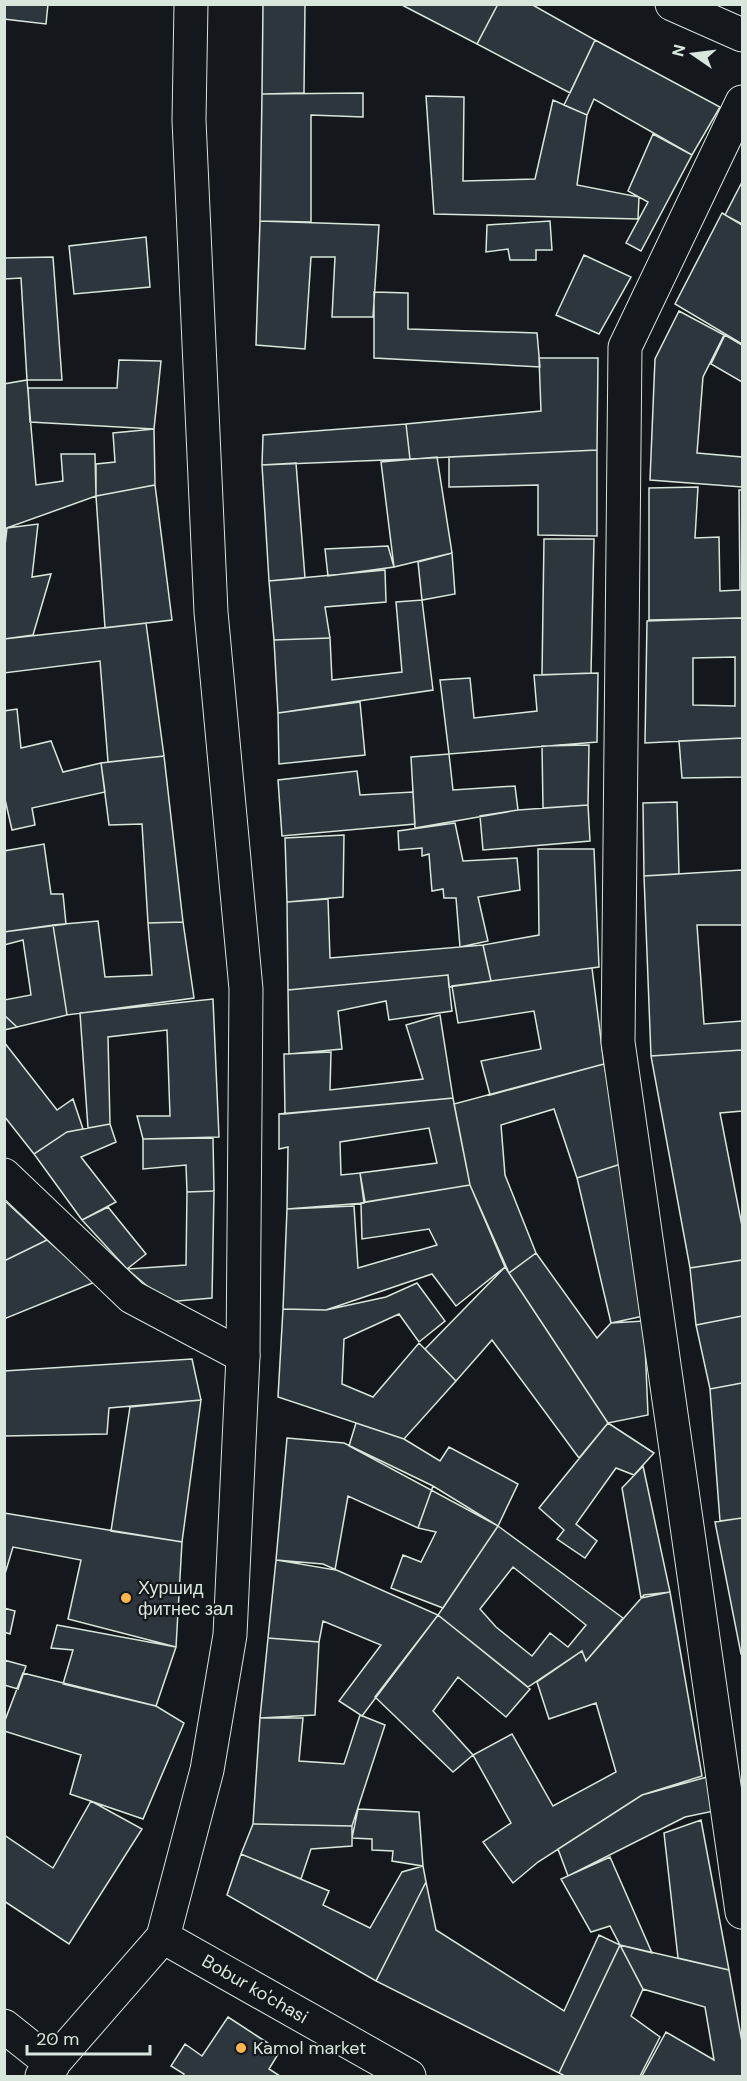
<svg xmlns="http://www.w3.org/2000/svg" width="747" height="2081" font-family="'DM Sans',sans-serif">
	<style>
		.building { fill: #2c363c; stroke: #d8e6dc; stroke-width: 1.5; fill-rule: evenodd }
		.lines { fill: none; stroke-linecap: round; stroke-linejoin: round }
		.street-casing { stroke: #d8e6dc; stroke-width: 35 }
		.secondary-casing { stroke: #d8e6dc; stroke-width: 35 }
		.street { stroke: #14181c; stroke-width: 33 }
		.secondary { stroke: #14181c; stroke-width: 33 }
		.poi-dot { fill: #ffb74d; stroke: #14181c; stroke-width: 2 }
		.labels { text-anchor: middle; stroke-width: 4.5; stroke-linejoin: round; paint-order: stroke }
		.poi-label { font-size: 18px; fill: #d8e6dc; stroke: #14181c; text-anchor: start }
		.street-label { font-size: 18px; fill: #d8e6dc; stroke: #14181c }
	</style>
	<rect width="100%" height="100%" fill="#14181c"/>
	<path class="building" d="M4,4H48L46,24L4,19Z
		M263,4H305L304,93L262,94Z
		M400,4H498L477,44Z
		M498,4H531L595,40L570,93L477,44Z
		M595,40L720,107L692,155L594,99L587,115L564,105Z
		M363,93V117L311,115V222L260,221L262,94Z
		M426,96L464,97L463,181L535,179L553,100L587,115L577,185L639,197L638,219L434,214Z
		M653,134L692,155L641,251L626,243L648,202L628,191Z
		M742,182V224L725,215Z
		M722,213L742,225V344L675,304Z
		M260,221L379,225L373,317H332L335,257H311L305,349L256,345Z
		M550,221L552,250H536V260H510L508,249L486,252L487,225Z
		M146,237L150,287L74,294L69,246Z
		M584,255L631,277L599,334L556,315Z
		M53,257L62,380H27L21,278L4,279V258Z
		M374,292L408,293V329L537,333L540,367L374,358Z
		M679,311L724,335L703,377L697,453L742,457V487L650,480L655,359Z
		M725,335L742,345V382L711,364Z
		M539,358H598L597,450L410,459L406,424L541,411Z
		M119,360L161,361L154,429L30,422L28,388H117Z
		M27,380L36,485L63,481L61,454H95L96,496L4,529V384Z
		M406,424L410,459L262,465L263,435Z
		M154,429L155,485L96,496V464L115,462L113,433Z
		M597,450V536L538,535V485L449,487V457Z
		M437,457L452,553L394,567L381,462Z
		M296,463L305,578L269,581L262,465Z
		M155,485L172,620L105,628L96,496Z
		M698,487L695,538L719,537L720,591L740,590L739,490H742V618L649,620V488Z
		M38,524L32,577L51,574L33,635L4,639V554L7,528Z
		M544,539H594L591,673L542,675Z
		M388,546L394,567L328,576L325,549Z
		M452,553L455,594L422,600L418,562Z
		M385,570L386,602L325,607L330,638L274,640L269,581Z
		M422,600L433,690L278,713L274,640L330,638L332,680L402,672L396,602Z
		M736,618H742V738L645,743L647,621ZM735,657V706L693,705V658Z
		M146,623L164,756L108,762L100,661L4,673V639Z
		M598,673L597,742L449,754L440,680L470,678L474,718L537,711L534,675Z
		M360,702L365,755L279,764L278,713Z
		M17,709L21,748L51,741L63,772L101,763L105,792L32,808L35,825L12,830L4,795V711Z
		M742,738V777L682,778L679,741Z
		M589,745L588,805L543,808L542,746Z
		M449,754L453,790L515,786L518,810L415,828L411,757Z
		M164,756L183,922L148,923L142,824L109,825L101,763Z
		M357,771L360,795L413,792L415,824L282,836L278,780Z
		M677,802L679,874L644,876L643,803Z
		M588,805L590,841L483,850L480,816L518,810Z
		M455,823L463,861L517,858L520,890L478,897L488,941L460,947L456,898H444L443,889L432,891L429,854L422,856V848L399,850L398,831Z
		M344,835L343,897L287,902L285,838Z
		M44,844L51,894H63L66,924L4,932V851Z
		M538,849H594L599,967L491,981L483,945L539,935Z
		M742,870V925H697L704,1024L742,1021V1050L651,1056L644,876Z
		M328,899L330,958L483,945L491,981L449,987L448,975L288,990L287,902Z
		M98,921L105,977L152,975L148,923L183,922L194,998L67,1015L53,925Z
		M53,925L67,1015L17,1027L4,1015V1000L31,995L23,940L4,945V932Z
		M592,968L604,1064L490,1095L481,1061L541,1049L534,1011L458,1023L452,986Z
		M448,975L452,1011L389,1020L386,1001L338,1011L342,1049L289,1054L288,990Z
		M213,999L219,1137L143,1139L137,1116H170L167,1030L108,1037L110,1124L88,1128L80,1013Z
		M4,1015L17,1027L4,1030Z
		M440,1015L453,1098L285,1114L284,1054L331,1052L330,1090L423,1079L406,1025Z
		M4,1042L57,1110L73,1099L83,1129L67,1132L34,1154L4,1116Z
		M742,1050V1111L720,1113L742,1226V1260L690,1268L651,1056Z
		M604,1064L624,1163L577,1178L554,1109L501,1125L505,1175L536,1253L509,1273L470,1185L454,1104Z
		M453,1098L470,1185L365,1202L360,1173L437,1163L429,1128L340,1142L341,1175L360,1173L364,1203L287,1209L288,1147L279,1149V1114Z
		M110,1124L116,1142L81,1157L116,1202L82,1220L34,1154L67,1132Z
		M213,1138L214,1191L187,1192L186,1165L143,1169V1139Z
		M624,1163L653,1314L611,1323L577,1178Z
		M470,1185L505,1267L456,1306L432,1274L326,1310L283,1309L287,1209L354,1206L358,1268L437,1245L429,1229L362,1239L361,1203Z
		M214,1191L212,1298L166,1302L127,1269L186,1265L187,1192Z
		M4,1200L47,1240L4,1261Z
		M108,1207L146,1254L127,1269L82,1220Z
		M47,1240L95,1282L4,1319V1261Z
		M536,1253L597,1338L611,1323L644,1321L648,1415L608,1423L509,1273Z
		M742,1260V1316L696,1325L690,1268Z
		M505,1267L608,1423L579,1458L492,1340L456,1381L425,1349Z
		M417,1283L445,1321L419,1342L399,1314L344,1339L342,1384L373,1397L419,1343L456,1381L404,1439L278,1397L283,1309L326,1310L386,1297Z
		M742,1316V1383L710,1389L696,1325Z
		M192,1359L201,1400L109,1408L107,1434L4,1436V1371Z
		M742,1383V1518L720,1521L710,1389Z
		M201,1400L182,1542L111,1531L130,1407Z
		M356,1423L404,1439L440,1461L449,1447L518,1484L498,1526L349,1446Z
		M608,1423L654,1453L634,1475L616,1468L576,1524L597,1541L585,1558L557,1539L564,1530L539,1508Z
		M287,1438L344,1443L433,1486L418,1528L348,1496L335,1570L276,1560Z
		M643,1466L670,1592L641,1598L622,1488Z
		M433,1486L498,1526L443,1608L391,1588L403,1555L421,1562L436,1532L418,1528Z
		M4,1513L182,1542L176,1647L68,1619L81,1560L13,1547L4,1577Z
		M742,1518V1654H741L715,1522Z
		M498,1526L623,1618L586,1661L582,1651L528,1687L438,1615ZM513,1567L586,1625L568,1647L550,1633L532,1656L496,1627L480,1609Z
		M276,1560L323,1564L438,1615L362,1716L339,1701L381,1645L323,1621L319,1642L268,1638Z
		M670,1592L702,1776L642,1795L538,1862L513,1883L483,1842L511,1823L473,1755L512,1734L553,1806L616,1772L596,1703L549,1719L537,1682L582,1651L586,1661L644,1595Z
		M4,1608L15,1611L10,1634L4,1632Z
		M438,1615L530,1689L506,1717L458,1677L433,1711L473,1755L453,1772L375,1697Z
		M57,1625L176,1647L156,1706L63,1684L73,1650L51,1648Z
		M268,1638L319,1642L315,1715L260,1718Z
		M4,1660L26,1666L18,1689L4,1685Z
		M23,1673L156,1706L184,1723L143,1819L70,1794L81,1755L4,1731V1723Z
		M360,1715L385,1725L352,1826L253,1824L260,1718H303L299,1761L344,1764Z
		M707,1777L714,1811L685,1817L568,1876L558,1849L642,1795Z
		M91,1801L142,1829L69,1944L4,1901V1835L53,1868Z
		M358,1809L419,1812L423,1866L392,1861L393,1851L372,1850V1839L352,1838Z
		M701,1820L729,1970L678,1958L664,1833Z
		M253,1824L352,1826V1846L311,1849L301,1879L241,1854Z
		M241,1854L329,1891L323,1905L370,1928L402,1872L423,1866L426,1882L376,1981L227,1895Z
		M610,1857L652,1953L620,1945L610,1926L591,1932L561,1879Z
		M426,1882L436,1930L564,2011L599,1935L620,1945L559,2073L376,1981Z
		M620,1945L729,1970L742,2042V2076H642L666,2032L714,2060L705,2007L643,1989Z
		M620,1945L643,1989L631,2016L660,2037L640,2076H565L559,2073Z
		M228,2017L280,2051L269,2069L280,2076H183L184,2074L171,2066L185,2044L202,2056Z"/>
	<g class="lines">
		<g class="street-casing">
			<path id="street" d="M742,102L625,347L618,1042L742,1912
				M4,1175L132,1297L243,1356"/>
		</g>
		<g class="secondary-casing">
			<path id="secondary" d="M672,4L742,35
				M163,1937L409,2076
				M4,2026L53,2065
				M42,2076L163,1937L207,1770L230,1635L243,1356L246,989L211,612L189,120L191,4"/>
		</g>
		<use href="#street" class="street"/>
		<use href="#secondary" class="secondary"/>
	</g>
	<g class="poi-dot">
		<circle cx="126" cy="1598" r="6"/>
		<circle cx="241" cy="2048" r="6"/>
	</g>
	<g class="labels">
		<g class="poi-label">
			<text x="138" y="1594">Хуршид<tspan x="138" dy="21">фитнес зал</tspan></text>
			<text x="253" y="2054">Kamol market</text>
		</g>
		<g class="street-label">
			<text transform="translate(255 1989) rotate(30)" y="6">Bobur ko'chasi</text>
		</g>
	</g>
	<rect width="747" height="2081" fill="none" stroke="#d8e6dc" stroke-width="12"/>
	<g transform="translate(693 54) rotate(284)" stroke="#14181c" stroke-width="4.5" paint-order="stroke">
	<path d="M0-4.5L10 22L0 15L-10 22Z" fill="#d8e6dc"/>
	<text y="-9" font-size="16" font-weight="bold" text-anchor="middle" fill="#d8e6dc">N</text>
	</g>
	<path d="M27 2045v9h123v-9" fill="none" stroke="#d8e6dc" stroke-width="3"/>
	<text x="36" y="2045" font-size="18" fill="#d8e6dc" stroke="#14181c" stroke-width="4.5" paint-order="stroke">20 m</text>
</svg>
